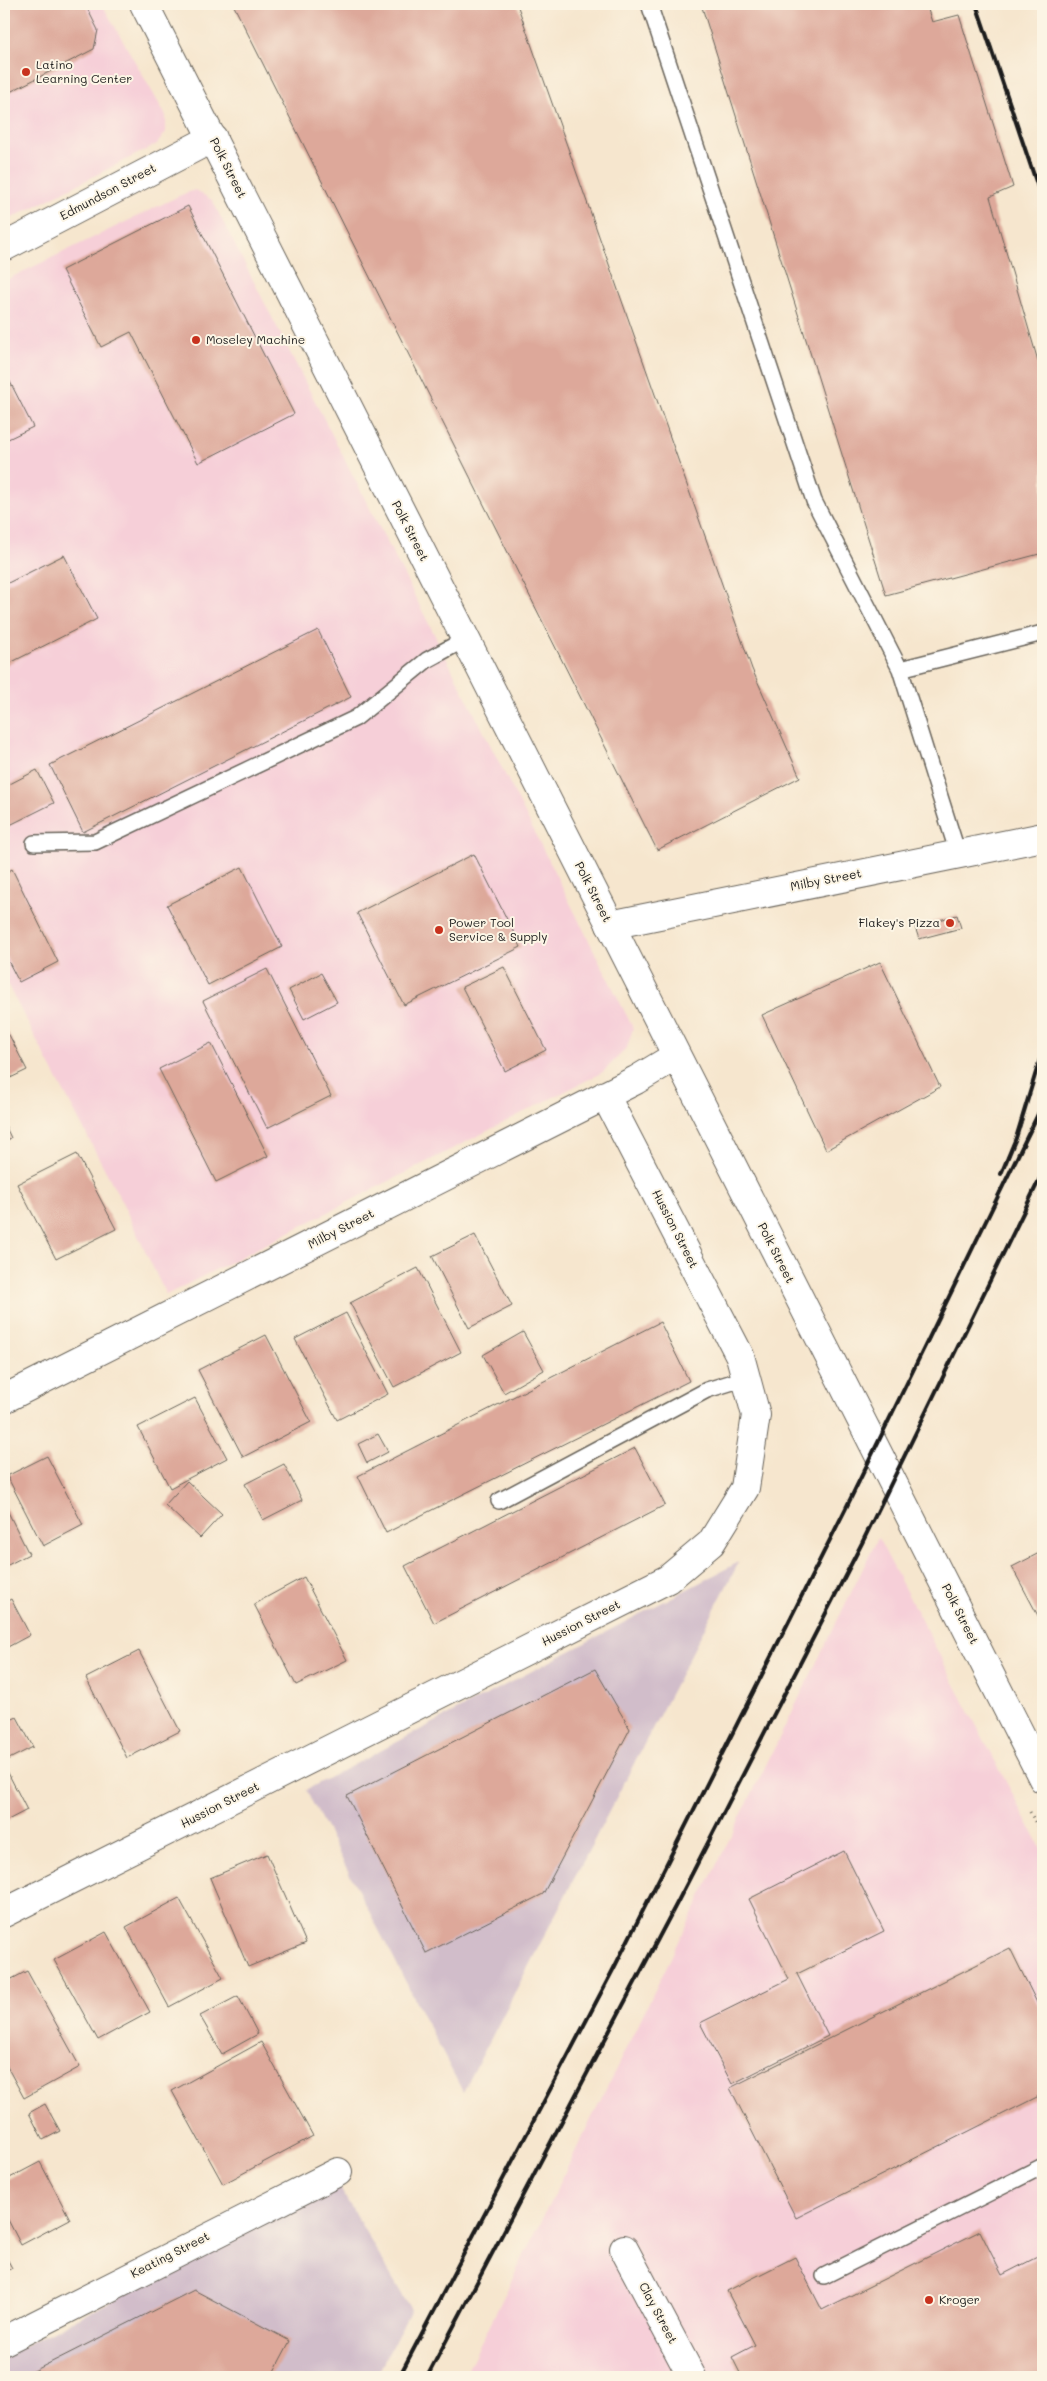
<svg xmlns="http://www.w3.org/2000/svg" width="1047" height="2381" font-family="Mali,sans-serif">
	<style>
		.built { fill: #f6cfd8 }
		.industrial { fill: #d1bdca }
		.building { fill: #dda89a }
		.lines { fill: none; stroke-linecap: round; stroke-linejoin: round }
		.service-casing { stroke: #68635a; stroke-width: 18 }
		.minor-casing { stroke: #68635a; stroke-width: 30 }
		.tertiary-casing { stroke: #68635a; stroke-width: 30 }
		.secondary-casing { stroke: #68635a; stroke-width: 30 }
		.path { stroke: #68635a; stroke-width: 3; stroke-dasharray: 1 4; stroke-linecap: butt }
		.service { stroke: #fff; stroke-width: 15 }
		.minor { stroke: #fff; stroke-width: 28 }
		.tertiary { stroke: #fff; stroke-width: 28 }
		.secondary { stroke: #fff; stroke-width: 28 }
		.rail { stroke: #1c1c1c; stroke-width: 4 }
		.poi-dot { fill: #c8321e; stroke: #fcf5e5; stroke-width: 2 }
		.labels { text-anchor: middle; stroke-width: 4; stroke-linejoin: round; paint-order: stroke }
		.poi-label { font-size: 12px; fill: #1c1c1c; stroke: #fcf5e5; text-anchor: start }
		.street-label { font-size: 12px; fill: #1c1c1c; stroke: #fcf5e5 }
	</style>
	<rect width="100%" height="100%" fill="#fcf5e5"/>
	<filter id="ink" filterUnits="userSpaceOnUse"><feTurbulence type="fractalNoise" baseFrequency=".02" numOctaves="2"/><feDisplacementMap in="SourceGraphic" scale="10" xChannelSelector="R" yChannelSelector="G"/><feConvolveMatrix kernelMatrix="1 2 1 2 8 2 1 2 1" color-interpolation-filters="sRGB"/></filter>
	<filter id="wash" filterUnits="userSpaceOnUse"><feTurbulence type="fractalNoise" baseFrequency=".0096" numOctaves="4" result="noise"/><feDisplacementMap in="SourceGraphic" scale="20" xChannelSelector="R" yChannelSelector="G"/><feGaussianBlur stdDeviation="1.12" result="paint"/><feColorMatrix in="noise" values="0 0 0 0 0 0 0 0 0 0 0 0 0 0 0 0 0 1.4 0 .05"/><feComposite in="paint" operator="in"/></filter>
	<g filter="url(#wash)">
		<rect width="100%" height="100%" fill="#f6e6ce"/>
		<path class="built" d="M4,4H102L166,116V132L157,144L4,222Z
			M195,190L212,200L452,669L633,1028L627,1048L603,1072L166,1295L121,1200L4,978V281L181,195Z
			M878,1538L1043,1852V2377H464Z"/>
		<path class="industrial" d="M739,1562L463,2092L306,1790Z
			M338,2185L411,2310L376,2377H4V2356Z"/>
		<g id="blocks">
			<path class="building" d="M4,4H85L98,30L94,49L4,95Z
				M233,4H517L752,669L800,777L657,850Z
				M701,4H926L932,22L959,15L1013,187L990,197L1043,378V553L886,595Z
				M188,206L294,414L198,463L131,332L101,347L62,270Z
				M4,370L33,427L4,441Z
				M64,555L97,619L4,666V585Z
				M318,630L351,697L83,832L50,765Z
				M37,770L54,803L4,828V787Z
				M474,854L521,947L404,1005L357,913Z
				M242,867L282,947L208,985L167,905Z
				M12,869L58,962L19,982L4,953V874Z
				M957,915L961,928L919,939L915,927Z
				M880,962L940,1087L826,1150L762,1015Z
				M504,967L546,1050L505,1071L462,987Z
				M267,969L331,1096L267,1128L203,1001Z
				M321,973L337,1002L304,1019L289,990Z
				M4,1025L27,1070L4,1081Z
				M211,1043L268,1156L216,1182L159,1069Z
				M4,1123L11,1138L4,1142Z
				M77,1154L116,1229L56,1259L17,1184Z
				M475,1235L512,1306L469,1328L432,1256Z
				M418,1268L461,1352L394,1387L350,1303Z
				M346,1313L388,1394L337,1420L295,1339Z
				M660,1322L689,1381L386,1533L358,1476Z
				M523,1332L544,1370L504,1393L483,1355Z
				M266,1335L311,1422L243,1457L198,1370Z
				M195,1398L227,1458L170,1488L138,1427Z
				M378,1434L388,1452L367,1463L358,1444Z
				M635,1448L665,1505L434,1623L405,1566Z
				M47,1456L83,1525L43,1546L7,1476Z
				M284,1464L302,1500L263,1520L245,1484Z
				M187,1481L222,1514L200,1538L165,1505Z
				M4,1504L29,1554L4,1567Z
				M1043,1551V1625L1012,1567Z
				M304,1577L347,1660L296,1685L254,1604Z
				M11,1599L30,1635L4,1649V1603Z
				M139,1651L180,1731L127,1758L86,1678Z
				M595,1669L630,1729L543,1894L426,1953L347,1796Z
				M17,1717L33,1747L7,1760L4,1753V1723Z
				M4,1765L27,1810L4,1822Z
				M844,1851L884,1931L797,1974L828,2036L732,2084L700,2023L789,1979L749,1899Z
				M267,1854L306,1943L248,1967L210,1878Z
				M179,1898L223,1978L169,2007L126,1927Z
				M106,1932L150,2012L98,2040L54,1960Z
				M1010,1948L1043,2015V2094L796,2218L730,2088Z
				M27,1971L80,2067L24,2098L4,2061V1983Z
				M238,1996L258,2034L222,2054L200,2016Z
				M261,2042L313,2136L223,2184L172,2091Z
				M45,2104L60,2131L43,2140L29,2113Z
				M40,2162L70,2219L21,2245L4,2212V2181Z
				M980,2231L1002,2275L1043,2254V2377H742L732,2357L755,2345L727,2291L795,2257L822,2310Z
				M4,2253L12,2268L4,2273Z
				M194,2290L290,2341L271,2377H22Z"/>
		</g>
	</g>
	<g filter="url(#ink)">
		<use href="#blocks" fill-opacity="0" stroke="#68635a" stroke-width="1"/>
		<g class="lines">
			<g class="service-casing">
				<path id="service" d="M649,4L814,501L900,669L958,854
					M900,669L1043,633
					M34,843L95,842L356,718L427,660L464,640
					M499,1501L707,1390L746,1378
					M824,2276L1043,2166"/>
			</g>
			<g class="minor-casing">
				<path id="minor" d="M4,247L213,138
					M4,1399L636,1080L676,1056
					M4,1913L668,1579L711,1543L745,1488L756,1415L740,1356L605,1095
					M624,2249L692,2377
					M4,2341L338,2172"/>
			</g>
			<g class="tertiary-casing">
				<path id="tertiary" d="M610,925L1043,837"/>
			</g>
			<g class="secondary-casing">
				<path id="secondary" d="M144,4L1043,1779"/>
			</g>
			<path class="path" d="M1030,1812L1043,1837"/>
			<use href="#service" class="service"/>
			<use href="#minor" class="minor"/>
			<use href="#tertiary" class="tertiary"/>
			<use href="#secondary" class="secondary"/>
			<path class="rail" d="M976,4L1043,202
				M1001,1174L1016,1138L1043,1049
				M399,2377L614,1968L845,1510L1043,1104
				M427,2377L678,1901L862,1543L1043,1172"/>
		</g>
	</g>
	<g class="poi-dot">
		<circle cx="26" cy="72" r="5"/>
		<circle cx="196" cy="340" r="5"/>
		<circle cx="950" cy="923" r="5"/>
		<circle cx="439" cy="930" r="5"/>
		<circle cx="929" cy="2300" r="5"/>
	</g>
	<g class="labels">
		<g class="poi-label">
			<text x="36" y="69">Latino<tspan x="36" dy="14">Learning Center</tspan></text>
			<text x="206" y="344">Moseley Machine</text>
			<text x="449" y="927">Power Tool<tspan x="449" dy="14">Service &amp; Supply</tspan></text>
			<text x="940" y="927" text-anchor="end">Flakey's Pizza</text>
			<text x="939" y="2304">Kroger</text>
		</g>
		<g class="street-label">
			<text transform="translate(228 168) rotate(63)" y="4">Polk Street</text>
			<text transform="translate(108 192) rotate(-28)" y="4">Edmundson Street</text>
			<text transform="translate(410 531) rotate(63)" y="4">Polk Street</text>
			<text transform="translate(826 880) rotate(-11)" y="4">Milby Street</text>
			<text transform="translate(593 892) rotate(63)" y="4">Polk Street</text>
			<text transform="translate(341 1229) rotate(-27)" y="4">Milby Street</text>
			<text transform="translate(675 1229) rotate(63)" y="4">Hussion Street</text>
			<text transform="translate(776 1253) rotate(63)" y="4">Polk Street</text>
			<text transform="translate(960 1614) rotate(63)" y="4">Polk Street</text>
			<text transform="translate(581 1623) rotate(-27)" y="4">Hussion Street</text>
			<text transform="translate(220 1805) rotate(-27)" y="4">Hussion Street</text>
			<text transform="translate(170 2255) rotate(-27)" y="4">Keating Street</text>
			<text transform="translate(658 2313) rotate(62)" y="4">Clay Street</text>
		</g>
	</g>
	<rect width="1047" height="2381" fill="none" stroke="#fcf5e5" stroke-width="20"/>
</svg>
